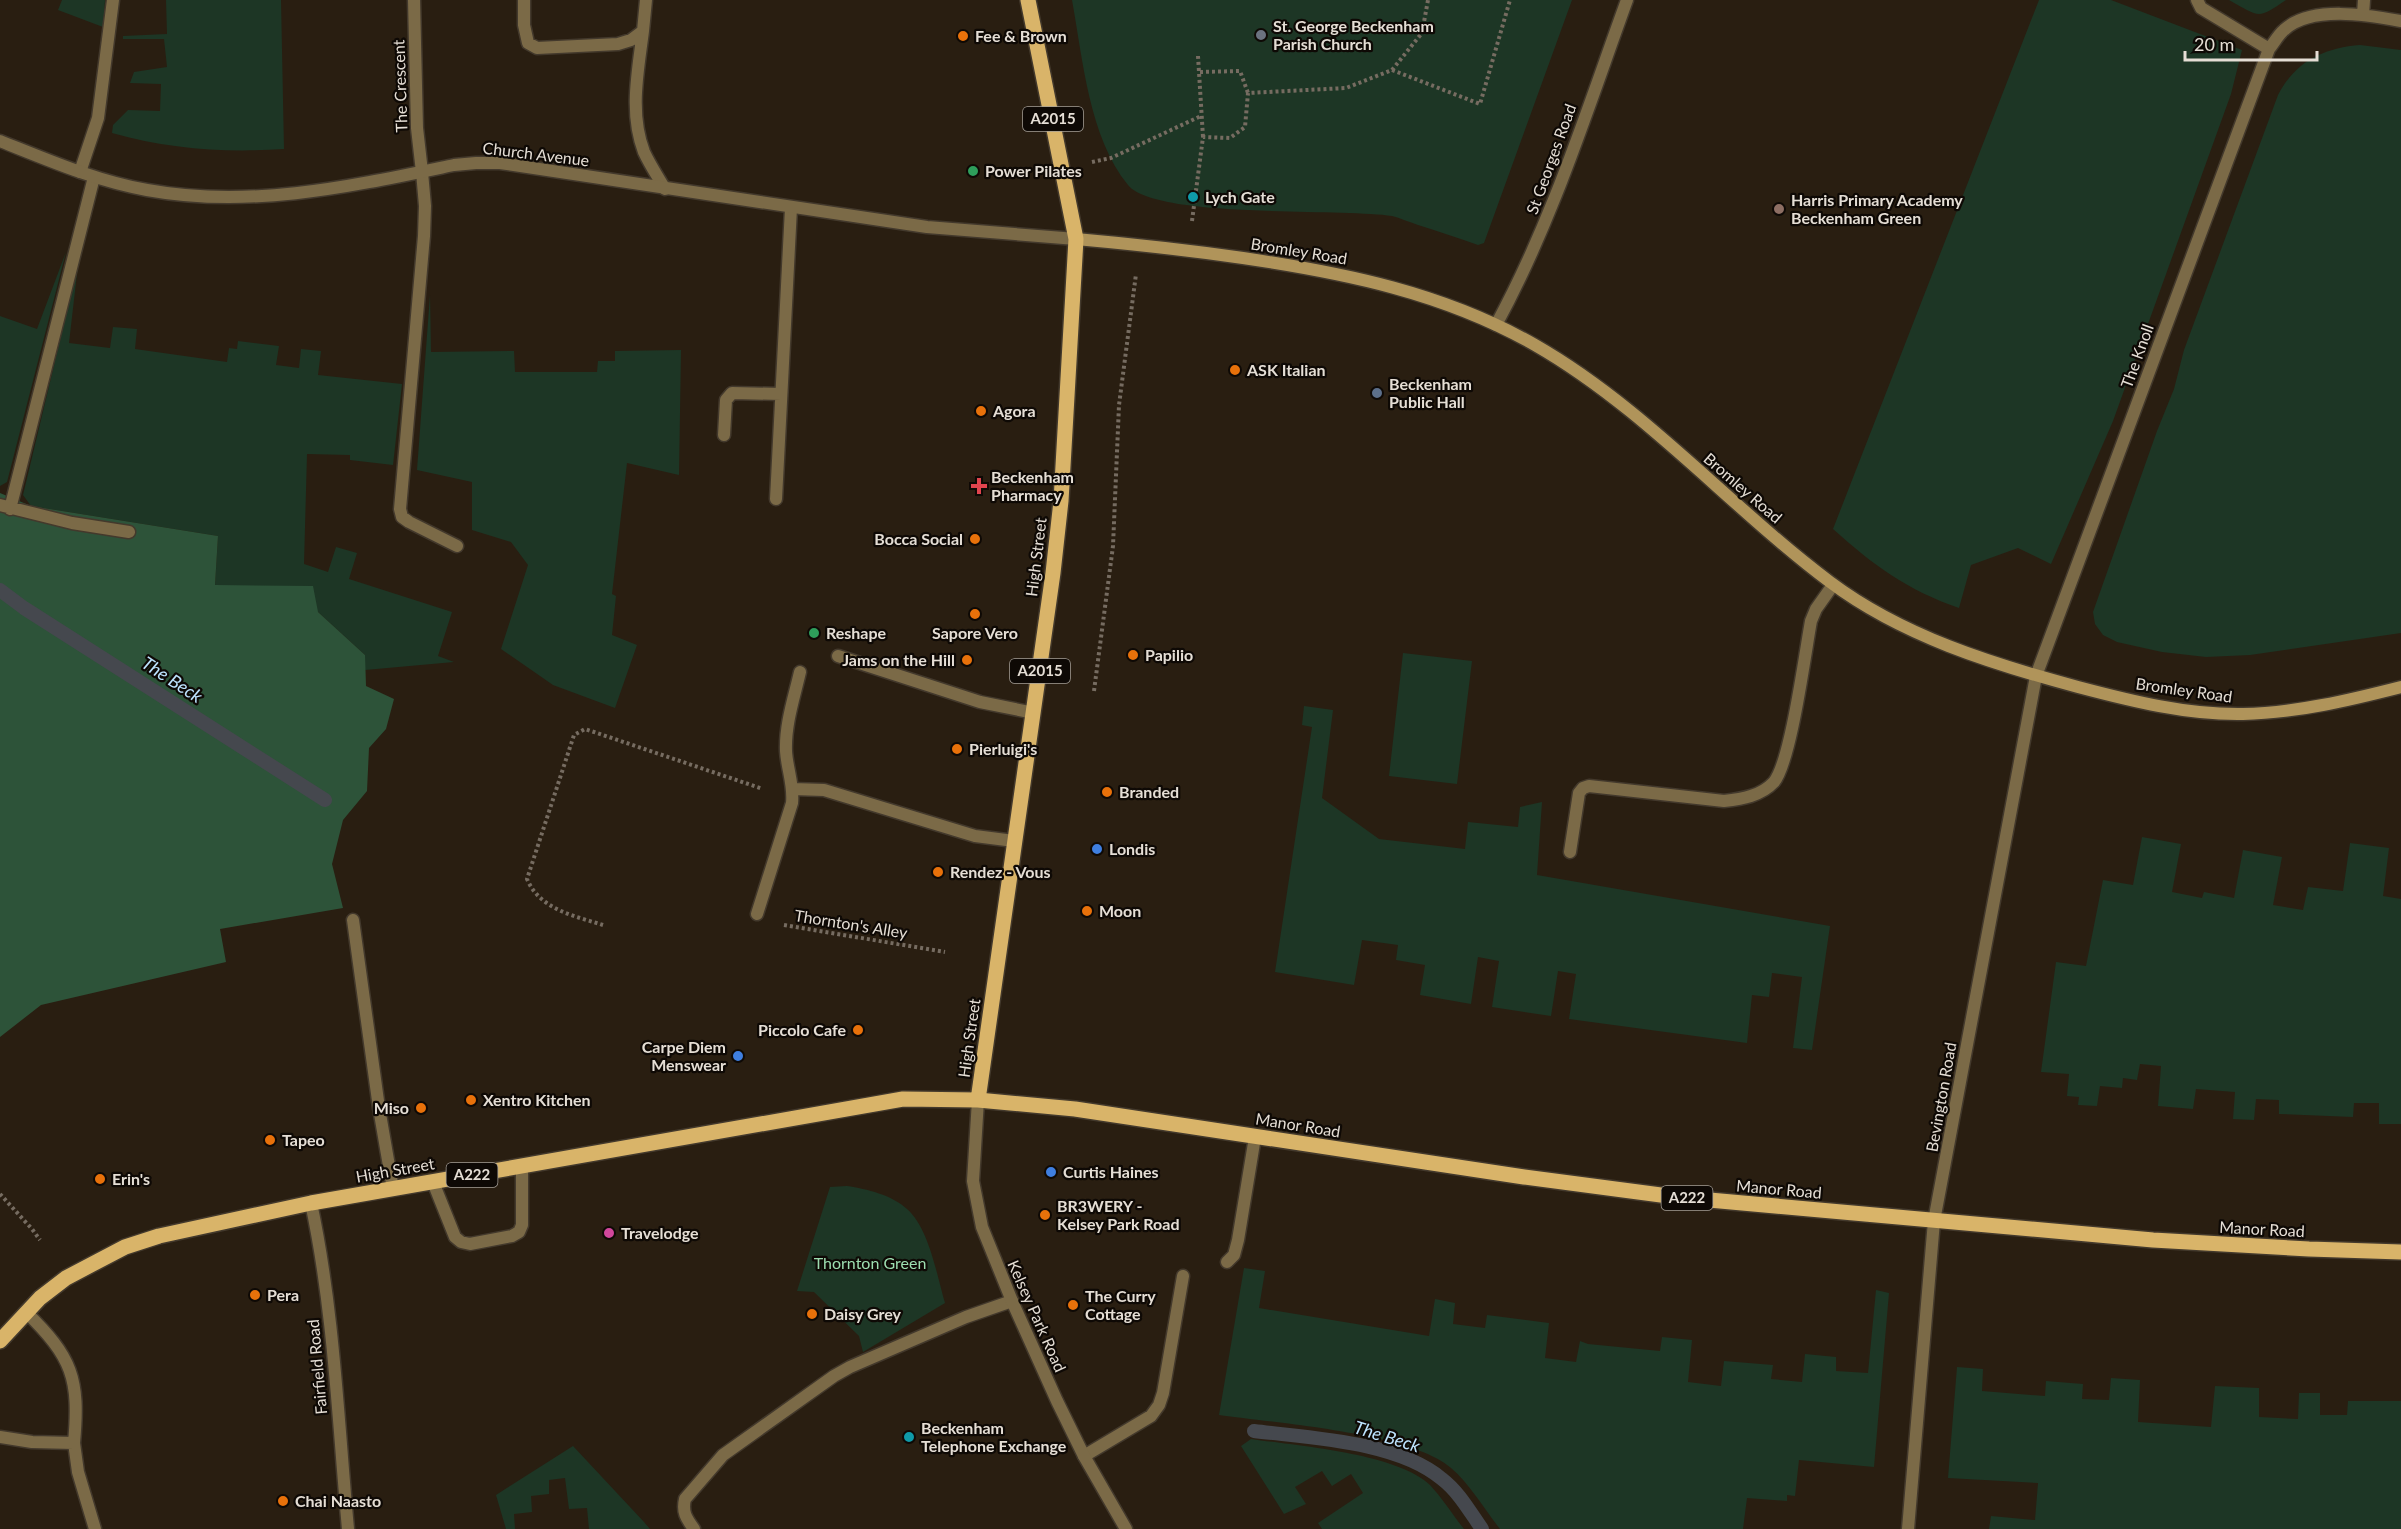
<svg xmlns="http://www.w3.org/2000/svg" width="2401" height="1529" font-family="Lato,sans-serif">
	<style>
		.green { fill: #1d3625 }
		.forest { fill: #2d5339 }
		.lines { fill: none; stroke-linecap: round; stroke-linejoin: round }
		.stream { stroke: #45484e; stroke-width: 14 }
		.service-casing { stroke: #43392c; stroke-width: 15 }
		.minor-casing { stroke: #43392c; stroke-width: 15 }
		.secondary-casing { stroke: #43392c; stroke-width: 15 }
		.primary-casing { stroke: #43392c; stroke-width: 18 }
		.path { stroke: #766c61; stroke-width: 4; stroke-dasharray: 3 3; stroke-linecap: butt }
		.service { stroke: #7b6a47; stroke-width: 12 }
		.minor { stroke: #7b6a47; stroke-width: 12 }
		.secondary { stroke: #b0945a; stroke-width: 12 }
		.primary { stroke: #d9b469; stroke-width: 15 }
		.worship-dot { fill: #6b7280; stroke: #0e0905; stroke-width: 2 }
		.food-dot { fill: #e8710a; stroke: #0e0905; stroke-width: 2 }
		.leisure-dot { fill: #2e9e5b; stroke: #0e0905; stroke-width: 2 }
		.culture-dot { fill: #0f9aa8; stroke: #0e0905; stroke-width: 2 }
		.education-dot { fill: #8d6e63; stroke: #0e0905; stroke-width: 2 }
		.service-dot { fill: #5c6f8a; stroke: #0e0905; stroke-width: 2 }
		.health-dot { fill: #e0444e; stroke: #0e0905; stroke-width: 2 }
		.shop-dot { fill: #3f7fe0; stroke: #0e0905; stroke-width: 2 }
		.hotel-dot { fill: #d1479c; stroke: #0e0905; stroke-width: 2 }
		.labels { text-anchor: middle; stroke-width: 4.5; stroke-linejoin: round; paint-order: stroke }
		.shield { fill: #0e0905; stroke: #a49e97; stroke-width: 1.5 }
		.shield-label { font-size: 15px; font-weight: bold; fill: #e5ded5 }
		.poi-label { font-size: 16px; font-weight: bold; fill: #e5ded5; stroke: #0e0905; text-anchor: start }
		.street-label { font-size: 16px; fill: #e5ded5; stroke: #0e0905 }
		.park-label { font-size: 16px; fill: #9ddeb0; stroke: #0e0905 }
		.water-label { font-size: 18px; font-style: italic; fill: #bde3fe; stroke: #0e0905 }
	</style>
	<rect width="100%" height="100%" fill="#291e11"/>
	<path class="green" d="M62,0H105L103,27L58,10Z
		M166,0H281L284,149C225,153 169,149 112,133L113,125L128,110L160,111L161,84L130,83L134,72L167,67L164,39H123V36L167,34Z
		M1072,0H1572L1484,243L1478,245C1458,238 1438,231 1418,225C1409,222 1400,218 1392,216C1342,208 1155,219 1128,185C1089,137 1083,60 1072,0Z
		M2039,0H2111L2242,50L2231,94L2113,421L2051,564L2018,548L1971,565L1959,608C1907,590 1873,565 1833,529Z
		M2229,0H2286C2257,20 2260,17 2229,0Z
		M2360,45L2401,50V633L2250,655L2206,657L2162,652L2117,642L2103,635L2095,624L2093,612L2157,431L2174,389L2184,350L2278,95C2295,62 2323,48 2360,45Z
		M66,252L7,482L0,486V316L37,329Z
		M78,265L69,343L110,348L113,327L137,329L135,349L227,362L229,348L237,349L238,341L279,346L276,365L299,368L301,349L321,351L318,375L402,384L393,465L350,460V455L307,454L304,564L328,572L336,547L357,553L349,579L452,612L438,656L454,662L365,670V655L318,612L215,585L218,536L31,506L23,495Z
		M430,295L431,352L514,351L515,372H597L598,361H615V351L681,350L679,475L627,463L612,594L616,596L612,635L637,645L615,708L553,685L501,649L528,565L511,542L472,530V482L417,470Z
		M1403,653L1472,661L1457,784L1389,776Z
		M1304,706L1333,710L1322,798L1379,839L1465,849L1468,822L1518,827L1520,807L1542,802L1537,875L1830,926L1812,1050L1793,1048L1802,977L1772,973L1769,997L1752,995L1747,1043L1569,1019L1576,974L1558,971L1551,1016L1492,1007L1499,961L1478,957L1471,1004L1420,995L1425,965L1396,960L1398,945L1362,940L1354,985L1275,972L1312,727L1302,725Z
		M2142,837L2181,844L2172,892L2202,898L2204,892L2234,898L2243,850L2282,857L2273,905L2303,910L2308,887L2343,891L2350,843L2389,848L2383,896L2401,899V1124H2379V1103H2354L2353,1117L2279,1114V1100L2256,1099L2254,1120L2233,1119L2235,1092L2196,1089L2193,1109L2158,1106L2161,1066L2140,1064L2137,1080L2123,1078L2122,1088L2100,1086L2097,1106L2078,1105L2079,1097L2067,1096L2069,1074L2041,1072L2056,962L2086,966L2103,880L2133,885Z
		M847,1186C867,1189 892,1195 907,1209C929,1228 937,1276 945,1303L863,1352L859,1336L814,1292L797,1291L830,1187Z
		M1244,1268L1265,1271L1259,1308L1429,1336L1435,1299L1455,1303L1453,1324L1485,1328L1487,1315L1549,1323L1545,1358L1576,1362L1580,1341L1588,1344L1660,1351L1662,1337L1692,1340L1688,1382L1721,1386L1724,1361L1773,1365L1771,1379L1802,1382L1805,1354L1836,1357V1371L1868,1373L1876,1290L1889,1293L1874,1467L1799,1460L1795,1496L1787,1495V1501L1747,1498L1743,1529H1500C1484,1509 1470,1484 1451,1468C1411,1433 1275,1423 1219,1415Z
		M1957,1367L1983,1369L1982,1391L2045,1396L2046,1381L2083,1384L2082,1399L2109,1400L2111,1378L2140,1380L2138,1422L2211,1427L2215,1386L2259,1388V1417L2298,1419L2299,1393H2320V1415H2347L2348,1401H2401V1529H1989L1991,1516L2035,1520L2038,1483L1948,1478Z
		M1251,1439C1297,1446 1396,1453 1430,1485C1442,1498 1453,1515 1464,1529H1322L1318,1523L1363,1493L1351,1474L1332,1486L1322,1471L1295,1487L1306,1504L1284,1514L1241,1446Z
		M573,1446L644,1522L650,1529H589L587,1508L569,1509L565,1478L549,1480V1494L531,1496L532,1512L514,1514L515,1529H506L496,1495Z"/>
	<path class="forest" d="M0,493L31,506L218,536L215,585L313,586L318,612L365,655L366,686L394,699L386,729L369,748L367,791L343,820L332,864L343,908L220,929L226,962L41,1005L0,1037Z"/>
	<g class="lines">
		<path class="stream" d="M0,590L24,608L325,800
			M1254,1431C1310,1438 1397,1441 1442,1479C1459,1492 1470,1512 1482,1529"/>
		<g class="service-casing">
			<path id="service" d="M524,0V25L528,43L537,48L618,44L631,40L643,31L646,0
				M643,31C638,71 629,113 644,152C650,165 658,177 665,189
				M80,172L98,118L113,0
				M422,172L425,206L424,236L400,509L402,517L409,522L457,546
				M724,435L726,400L732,393L781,394
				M776,499L791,208
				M0,505L72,523L129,532
				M10,509L94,177
				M838,656L980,702L1034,713
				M793,789L824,790L975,836L1014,841
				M1570,852L1579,793L1583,788L1589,786L1724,801C1742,799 1761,796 1774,782C1791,761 1805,653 1811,621L1816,609L1833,585
				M757,914L792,803C794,785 787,769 786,751C785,724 794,698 800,672
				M353,920L379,1108L393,1189
				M433,1182L455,1237L461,1242L470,1244L512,1236L519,1232L522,1225V1166
				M1227,1262L1234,1255L1238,1240L1255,1137
				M0,1437L32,1442L74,1443C80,1378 72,1357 26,1312
				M74,1443L78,1472L95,1529
				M1084,1456L1151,1416L1159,1405L1163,1393L1183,1276
				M694,1529C686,1518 682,1512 685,1499L723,1455L834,1376L850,1367L966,1317L1012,1301"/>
		</g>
		<g class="minor-casing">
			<path id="minor" d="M414,0L417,128L422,172
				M2197,0L2201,8L2269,49
				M2363,15L2364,0
				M0,141C48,160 96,181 147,190C251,209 353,186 454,165L476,163H500L927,227L1076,239
				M1496,325C1552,222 1587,110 1627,0
				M978,1100L973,1181L982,1227L1012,1301L1057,1401L1084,1456L1126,1529
				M311,1203C334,1310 338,1421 348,1529
				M1908,1529L1934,1221L2036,676L2269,49C2274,43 2278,35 2284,30C2311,5 2368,15 2401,21"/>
		</g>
		<g class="secondary-casing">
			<path id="secondary" d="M1076,239C1132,244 1187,250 1243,258C1345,273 1444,293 1535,345C1645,408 1730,507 1830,582C1902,636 1992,664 2078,687C2131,701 2187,715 2243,714C2296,713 2350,700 2401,687"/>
		</g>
		<g class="primary-casing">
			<path id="primary" d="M978,1100L1053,573L1061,501L1076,239L1028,0
				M0,1341L40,1298L66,1278L125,1247L159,1236L311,1203L903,1099L978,1100L1075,1109L1524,1177L1676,1197L2153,1240L2309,1249L2401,1252"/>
		</g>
		<path class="path" d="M1198,56L1203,137
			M1392,70L1480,104L1510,0
			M1200,72L1240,71L1248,93
			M1092,162L1111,158L1201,116
			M1192,221L1203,137L1230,138L1245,127L1248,93L1346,88L1392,70L1422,33L1428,0
			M1094,691L1113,546L1119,405L1136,274
			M603,925C575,916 540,910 527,879L574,735L585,729L763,789
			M784,925L945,952
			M0,1194L32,1229L40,1240"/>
		<use href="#service" class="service"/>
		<use href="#minor" class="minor"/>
		<use href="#secondary" class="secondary"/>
		<use href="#primary" class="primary"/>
	</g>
	<circle class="worship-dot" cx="1261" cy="35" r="6"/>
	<g class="food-dot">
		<circle cx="963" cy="36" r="6"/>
		<circle cx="1235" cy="370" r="6"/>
		<circle cx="981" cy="411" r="6"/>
		<circle cx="975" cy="539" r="6"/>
		<circle cx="975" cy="614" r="6"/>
		<circle cx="1133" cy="655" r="6"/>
		<circle cx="967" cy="660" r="6"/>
		<circle cx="957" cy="749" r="6"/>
		<circle cx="1107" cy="792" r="6"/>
		<circle cx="938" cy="872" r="6"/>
		<circle cx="1087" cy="911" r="6"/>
		<circle cx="858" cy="1030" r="6"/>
		<circle cx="471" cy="1100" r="6"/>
		<circle cx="421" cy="1108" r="6"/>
		<circle cx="270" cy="1140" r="6"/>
		<circle cx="100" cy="1179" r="6"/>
		<circle cx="1045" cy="1215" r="6"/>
		<circle cx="255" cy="1295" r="6"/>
		<circle cx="1073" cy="1305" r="6"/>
		<circle cx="812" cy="1314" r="6"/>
		<circle cx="283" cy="1501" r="6"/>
	</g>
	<g class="leisure-dot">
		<circle cx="973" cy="171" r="6"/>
		<circle cx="814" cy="633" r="6"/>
	</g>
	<g class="culture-dot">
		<circle cx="1193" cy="197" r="6"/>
		<circle cx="909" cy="1437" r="6"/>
	</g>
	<circle class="education-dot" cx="1779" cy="209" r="6"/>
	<circle class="service-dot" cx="1377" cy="393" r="6"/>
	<path class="health-dot" d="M976 477h6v6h6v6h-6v6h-6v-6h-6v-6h6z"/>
	<g class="shop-dot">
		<circle cx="1097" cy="849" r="6"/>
		<circle cx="738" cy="1056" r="6"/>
		<circle cx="1051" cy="1172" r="6"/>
	</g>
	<circle class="hotel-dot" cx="609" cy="1233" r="6"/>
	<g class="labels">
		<g class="shield">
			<rect x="1023" y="107" width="60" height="24" rx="4.5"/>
			<rect x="1010" y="659" width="60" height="24" rx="4.5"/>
			<rect x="446.5" y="1163" width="51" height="24" rx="4.5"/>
			<rect x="1661.5" y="1186" width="51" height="24" rx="4.5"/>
		</g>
		<g class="shield-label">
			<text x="1053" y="124">A2015</text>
			<text x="1040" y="676">A2015</text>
			<text x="472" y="1180">A222</text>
			<text x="1687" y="1203">A222</text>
		</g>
		<g class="poi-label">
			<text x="1273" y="32">St. George Beckenham<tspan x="1273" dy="18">Parish Church</tspan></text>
			<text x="975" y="42">Fee &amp; Brown</text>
			<text x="985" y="177">Power Pilates</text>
			<text x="1205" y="203">Lych Gate</text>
			<text x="1791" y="206">Harris Primary Academy<tspan x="1791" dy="18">Beckenham Green</tspan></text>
			<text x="1247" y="376">ASK Italian</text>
			<text x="1389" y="390">Beckenham<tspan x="1389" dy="18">Public Hall</tspan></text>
			<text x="993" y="417">Agora</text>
			<text x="991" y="483">Beckenham<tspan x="991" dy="18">Pharmacy</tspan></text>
			<text x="963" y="545" text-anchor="end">Bocca Social</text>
			<text x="826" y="639">Reshape</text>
			<text x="975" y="639" text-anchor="middle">Sapore Vero</text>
			<text x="1145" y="661">Papilio</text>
			<text x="955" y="666" text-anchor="end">Jams on the Hill</text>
			<text x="969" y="755">Pierluigi's</text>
			<text x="1119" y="798">Branded</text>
			<text x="1109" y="855">Londis</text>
			<text x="950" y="878">Rendez - Vous</text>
			<text x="1099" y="917">Moon</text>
			<text x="846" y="1036" text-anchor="end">Piccolo Cafe</text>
			<text x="726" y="1053" text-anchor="end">Carpe Diem<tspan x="726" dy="18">Menswear</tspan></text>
			<text x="483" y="1106">Xentro Kitchen</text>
			<text x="409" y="1114" text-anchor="end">Miso</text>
			<text x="282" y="1146">Tapeo</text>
			<text x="1063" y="1178">Curtis Haines</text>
			<text x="112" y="1185">Erin's</text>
			<text x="1057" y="1212">BR3WERY -<tspan x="1057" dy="18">Kelsey Park Road</tspan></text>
			<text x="621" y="1239">Travelodge</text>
			<text x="267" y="1301">Pera</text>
			<text x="1085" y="1302">The Curry<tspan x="1085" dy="18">Cottage</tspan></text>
			<text x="824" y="1320">Daisy Grey</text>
			<text x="921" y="1434">Beckenham<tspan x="921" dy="18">Telephone Exchange</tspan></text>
			<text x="295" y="1507">Chai Naasto</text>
		</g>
		<g class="street-label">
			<text transform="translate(400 86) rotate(-92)" y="6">The Crescent</text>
			<text transform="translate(536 154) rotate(7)" y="6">Church Avenue</text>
			<text transform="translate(1551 159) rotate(-70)" y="6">St Georges Road</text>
			<text transform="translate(1299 251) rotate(9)" y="6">Bromley Road</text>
			<text transform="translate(2137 356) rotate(-70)" y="6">The Knoll</text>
			<text transform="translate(1743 488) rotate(41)" y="6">Bromley Road</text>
			<text transform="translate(1036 557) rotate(-83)" y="6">High Street</text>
			<text transform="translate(2184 690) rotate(8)" y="6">Bromley Road</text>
			<text transform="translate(851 924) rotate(9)" y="6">Thornton's Alley</text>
			<text transform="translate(969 1038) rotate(-82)" y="6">High Street</text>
			<text transform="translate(1941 1097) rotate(-80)" y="6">Bevington Road</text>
			<text transform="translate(1298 1125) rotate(9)" y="6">Manor Road</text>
			<text transform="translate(395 1170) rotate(-10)" y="6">High Street</text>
			<text transform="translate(1779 1189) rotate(5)" y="6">Manor Road</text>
			<text transform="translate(2262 1229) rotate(3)" y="6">Manor Road</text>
			<text transform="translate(1037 1316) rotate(66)" y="6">Kelsey Park Road</text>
			<text transform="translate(317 1367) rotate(-95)" y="6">Fairfield Road</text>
		</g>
		<g class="park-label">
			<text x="870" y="1269">Thornton Green</text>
		</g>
		<g class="water-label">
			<text transform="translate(172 680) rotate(33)" y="6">The Beck</text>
			<text transform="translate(1387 1437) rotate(17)" y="6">The Beck</text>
		</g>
	</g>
	<path d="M2185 51v9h132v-9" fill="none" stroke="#e5ded5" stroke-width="3"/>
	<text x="2194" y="51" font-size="18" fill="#e5ded5" stroke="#0e0905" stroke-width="4.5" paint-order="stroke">20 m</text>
</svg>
